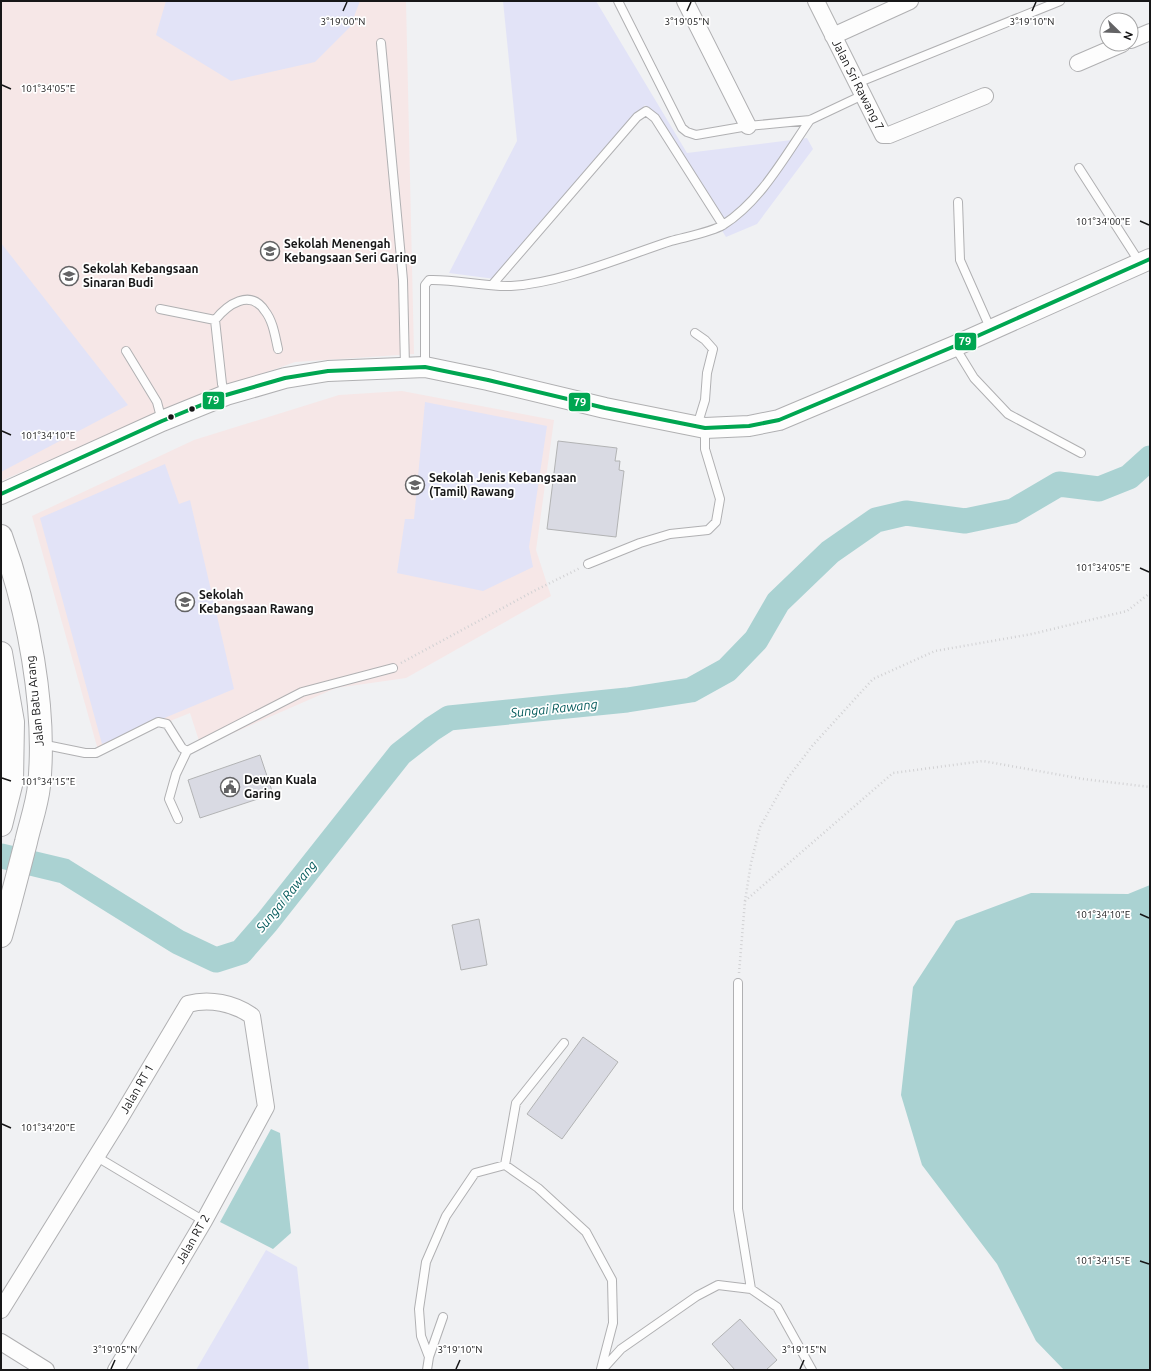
<svg xmlns="http://www.w3.org/2000/svg" width="1151" height="1371" font-family="Ubuntu,sans-serif">
	<style>
		.education { fill: #f6e7e7 }
		.green { fill: #e2e3f7 }
		.water { fill: #aad2d2 }
		.lines { fill: none; stroke-linecap: round; stroke-linejoin: round }
		.river { stroke: #aad2d2; stroke-width: 25 }
		.building { fill: #d9dae3; stroke: #b2b3b4 }
		.service-casing { stroke: #b0b0b2; stroke-width: 10 }
		.minor-casing { stroke: #b0b0b2; stroke-width: 18 }
		.tertiary-casing { stroke: #b0b0b2; stroke-width: 22 }
		.primary-casing { stroke: #b0b0b2; stroke-width: 24 }
		.path { stroke: #d1d1d3; stroke-width: 2.5; stroke-dasharray: 1 3; stroke-linecap: butt }
		.service { stroke: #fdfdfd; stroke-width: 8 }
		.minor { stroke: #fdfdfd; stroke-width: 16 }
		.tertiary { stroke: #fdfdfd; stroke-width: 20 }
		.primary { stroke: #fdfdfd; stroke-width: 22 }
		.bus-1-casing { stroke: #fff; stroke-width: 7 }
		.bus-1 { stroke: #00a651; stroke-width: 4 }
		.ticks { fill: none; stroke: #171718; stroke-width: 1.5 }
		.bus-dot { fill: #171718; stroke: #fff; stroke-width: 1.5 }
		.labels { text-anchor: middle; stroke-width: 3.5; stroke-linejoin: round; paint-order: stroke }
		.street-label { font-size: 12px; fill: #171718; stroke: #fff }
		.poi-label { font-size: 12px; font-weight: bold; fill: #171718; stroke: #fff; text-anchor: start }
		.water-label { font-size: 13px; font-style: italic; fill: #045a5b; stroke: #fff }
		.ticks-label { font-size: 10px; text-anchor: middle; fill: #171718; stroke: #fff; stroke-width: 3.5; stroke-linejoin: round; paint-order: stroke }
		.line-badge { stroke: #fff; stroke-width: 1.5 }
		.badge-label { font-size: 11px; text-anchor: middle; font-weight: bold; fill: #fff }
	</style>
	<rect width="100%" height="100%" fill="#f0f1f3"/>
	<path class="education" d="M1,1H406L414,354L295,362L181,403L1,481Z
		M402,391L554,420L536,550L551,596L406,678L336,688L201,747L190,713L98,750L32,516L194,440L339,395Z"/>
	<path class="green" d="M166,1H360L350,27L315,62L231,81L156,35Z
		M503,1H596L687,153L807,138L813,149L757,224L726,237L645,105L495,279L449,273L517,141Z
		M1,243L128,405L1,472Z
		M425,402L547,426L529,547L533,567L483,591L397,573L405,519H414Z
		M165,464L179,504L190,500L234,689L102,744L40,518Z
		M266,1250L297,1267L309,1370H196Z"/>
	<path class="water" d="M1150,885V1370H1064L1036,1341L997,1264L922,1165L901,1095L913,987L956,921L1031,893L1128,894Z
		M271,1129L280,1133L291,1233L273,1249L220,1222Z"/>
	<g class="lines">
		<path class="river" d="M1,856L64,871L178,942L216,960L241,952L267,922L400,754L432,729L449,718L627,700L691,690L727,670L756,640L778,602L830,552L876,520L906,513L965,521L1013,511L1059,484L1099,489L1129,477L1150,458"/>
	</g>
	<path class="building" d="M558,441L617,448L615,461H620L619,470L624,471L616,537L547,529Z
		M260,755L273,794L200,818L188,780Z
		M479,919L487,965L461,970L452,925Z
		M583,1037L618,1062L562,1139L527,1114Z
		M740,1319L777,1360L766,1370H735L712,1344Z"/>
	<g class="lines">
		<g class="service-casing">
			<path id="service" d="M618,1L682,128L687,132L696,135L748,126L810,120L863,95
				M381,43L403,280L405,367
				M857,83L1060,1
				M1079,168L1140,263
				M958,202L960,260L991,330
				M492,285L637,117L646,111L655,118L723,225
				M160,309L215,320
				M695,333L705,340L713,349L707,373L705,400L697,426
				M955,347L974,378L1008,414L1081,453
				M126,351L157,402L162,421
				M425,367V285L429,280C456,279 484,287 511,286C562,283 622,257 671,241C685,237 712,232 723,225C761,201 785,156 810,120
				M226,395L222,384L215,320C227,305 250,288 265,311C273,321 275,336 278,349
				M588,564L640,543L670,534L708,530L716,522L720,499L705,449V428
				M41,744L85,753H96L158,722L167,724L182,748L187,751L302,692L393,668
				M178,819L169,799L176,774L187,751
				M738,983V1209L751,1289
				M97,1157L204,1221
				M505,1165L538,1188L586,1232L612,1280L613,1323L601,1369
				M429,1357L421,1336L419,1309L426,1262L446,1216L475,1173L505,1165L516,1103L564,1043
				M427,1370L429,1357L443,1317
				M602,1370L621,1349L697,1296L718,1285L751,1289L777,1307L812,1370"/>
		</g>
		<g class="minor-casing">
			<path id="minor" d="M685,1L748,126
				M816,1L883,135H889L985,96
				M833,36L910,1
				M1131,40L1150,32
				M1078,63L1122,44
				M1,1310L119,1120L188,1004C209,998 234,1003 252,1016L266,1107L204,1221L116,1370
				M1,1342L46,1370"/>
		</g>
		<g class="tertiary-casing">
			<path id="tertiary" d="M1,494L162,421L226,395L285,378L328,371L425,367L488,380L605,408L705,428L749,426L779,420L955,346L1150,259"/>
		</g>
		<g class="primary-casing">
			<path id="primary" d="M1,536C28,609 47,709 39,786C37,805 30,824 26,842C18,873 10,905 1,936
				M1,653L13,722L12,781L1,825"/>
		</g>
		<path class="path" d="M401,663L534,591L580,568
			M745,901L893,773L983,761L1083,779L1150,787
			M739,973L745,901L751,863L760,827L787,779L813,745L873,679L935,651L1032,634L1127,611L1150,593"/>
		<use href="#service" class="service"/>
		<use href="#minor" class="minor"/>
		<use href="#tertiary" class="tertiary"/>
		<use href="#primary" class="primary"/>
		<g class="bus-1-casing">
			<path id="bus-1" d="M1,494L162,421L226,395L285,378L328,371L425,367L488,380L605,408L705,428L749,426L779,420L955,346L1150,259"/>
		</g>
		<use href="#bus-1" class="bus-1"/>
	</g>
	<path class="ticks" d="M343,11L347,2M687,11L691,2M1032,11L1036,2M2,85L11,89M1140,221L1149,225M2,431L11,435M1140,568L1149,572M2,778L11,781M1140,914L1149,918M2,1124L11,1128M1140,1261L1149,1264M111,1369L115,1360M456,1369L460,1360M800,1369L804,1360"/>
	<defs>
		<g id="school-ring" transform="scale(1)"><circle r="9.5" fill="#fff" stroke="#636365" stroke-width="1.5"/><path d="M0-5L7-2L0 1L-7-2ZM-4 1L0 2.5L4 1V4Q0 6-4 4Z" fill="#636365"/></g>
		<g id="civic-ring" transform="scale(1)"><circle r="9.5" fill="#fff" stroke="#636365" stroke-width="1.5"/><path d="M-.6-6.5H3V-4.5H.6V-3L4-1V1h2V6H-6V1h2V-1L-.6-3ZM-1.2 2.5V6h2.4V2.5Z" fill="#636365"/></g>
	</defs>
	<g fill-rule="evenodd">
		<use href="#school-ring" x="270" y="251"/>
		<use href="#school-ring" x="69" y="276"/>
		<use href="#school-ring" x="415" y="485"/>
		<use href="#school-ring" x="185" y="602"/>
		<use href="#civic-ring" x="230" y="787"/>
	</g>
	<g class="bus-dot">
		<circle cx="192" cy="409" r="3.5"/>
		<circle cx="171" cy="417" r="3.5"/>
	</g>
	<g class="labels">
		<g class="street-label">
			<text transform="translate(858 85) rotate(63)" y="4">Jalan Sri Rawang 7</text>
			<text transform="translate(35 701) rotate(-96)" y="4">Jalan Batu Arang</text>
			<text transform="translate(137 1089) rotate(-60)" y="4">Jalan RT 1</text>
			<text transform="translate(193 1239) rotate(-60)" y="4">Jalan RT 2</text>
		</g>
		<g class="poi-label">
			<text x="284" y="248">Sekolah Menengah<tspan x="284" dy="14">Kebangsaan Seri Garing</tspan></text>
			<text x="83" y="273">Sekolah Kebangsaan<tspan x="83" dy="14">Sinaran Budi</tspan></text>
			<text x="429" y="482">Sekolah Jenis Kebangsaan<tspan x="429" dy="14">(Tamil) Rawang</tspan></text>
			<text x="199" y="599">Sekolah<tspan x="199" dy="14">Kebangsaan Rawang</tspan></text>
			<text x="244" y="784">Dewan Kuala<tspan x="244" dy="14">Garing</tspan></text>
		</g>
		<g class="water-label">
			<text transform="translate(554 708) rotate(-6)" y="5">Sungai Rawang</text>
			<text transform="translate(286 896) rotate(-51)" y="5">Sungai Rawang</text>
		</g>
	</g>
	<g class="ticks-label">
		<text x="343" y="25">3°19'00"N</text>
		<text x="687" y="25">3°19'05"N</text>
		<text x="1032" y="25">3°19'10"N</text>
		<text x="48" y="92">101°34'05"E</text>
		<text x="1103" y="225">101°34'00"E</text>
		<text x="48" y="439">101°34'10"E</text>
		<text x="1103" y="571">101°34'05"E</text>
		<text x="48" y="785">101°34'15"E</text>
		<text x="1103" y="918">101°34'10"E</text>
		<text x="48" y="1131">101°34'20"E</text>
		<text x="1103" y="1264">101°34'15"E</text>
		<text x="115" y="1353">3°19'05"N</text>
		<text x="460" y="1353">3°19'10"N</text>
		<text x="804" y="1353">3°19'15"N</text>
	</g>
	<g class="line-badge">
		<rect x="954" y="332" width="23" height="19" rx="4" fill="#00a651"/>
		<rect x="202" y="391" width="23" height="19" rx="4" fill="#00a651"/>
		<rect x="568" y="392" width="23" height="20" rx="4" fill="#00a651"/>
	</g>
	<g class="badge-label">
		<text x="965" y="345">79</text>
		<text x="213" y="404">79</text>
		<text x="580" y="406">79</text>
	</g>
	<rect width="1151" height="1371" fill="none" stroke="#171718" stroke-width="4"/>
	<g transform="translate(1119 32) rotate(113)"><circle r="19" fill="#ffffff" stroke="#a2a2a3"/>
	<path d="M0-3L7 15L0 10L-7 15Z" fill="#636365"/>
	<text y="-6" font-size="11" font-weight="bold" text-anchor="middle" fill="#171718">N</text>
	</g>
</svg>
